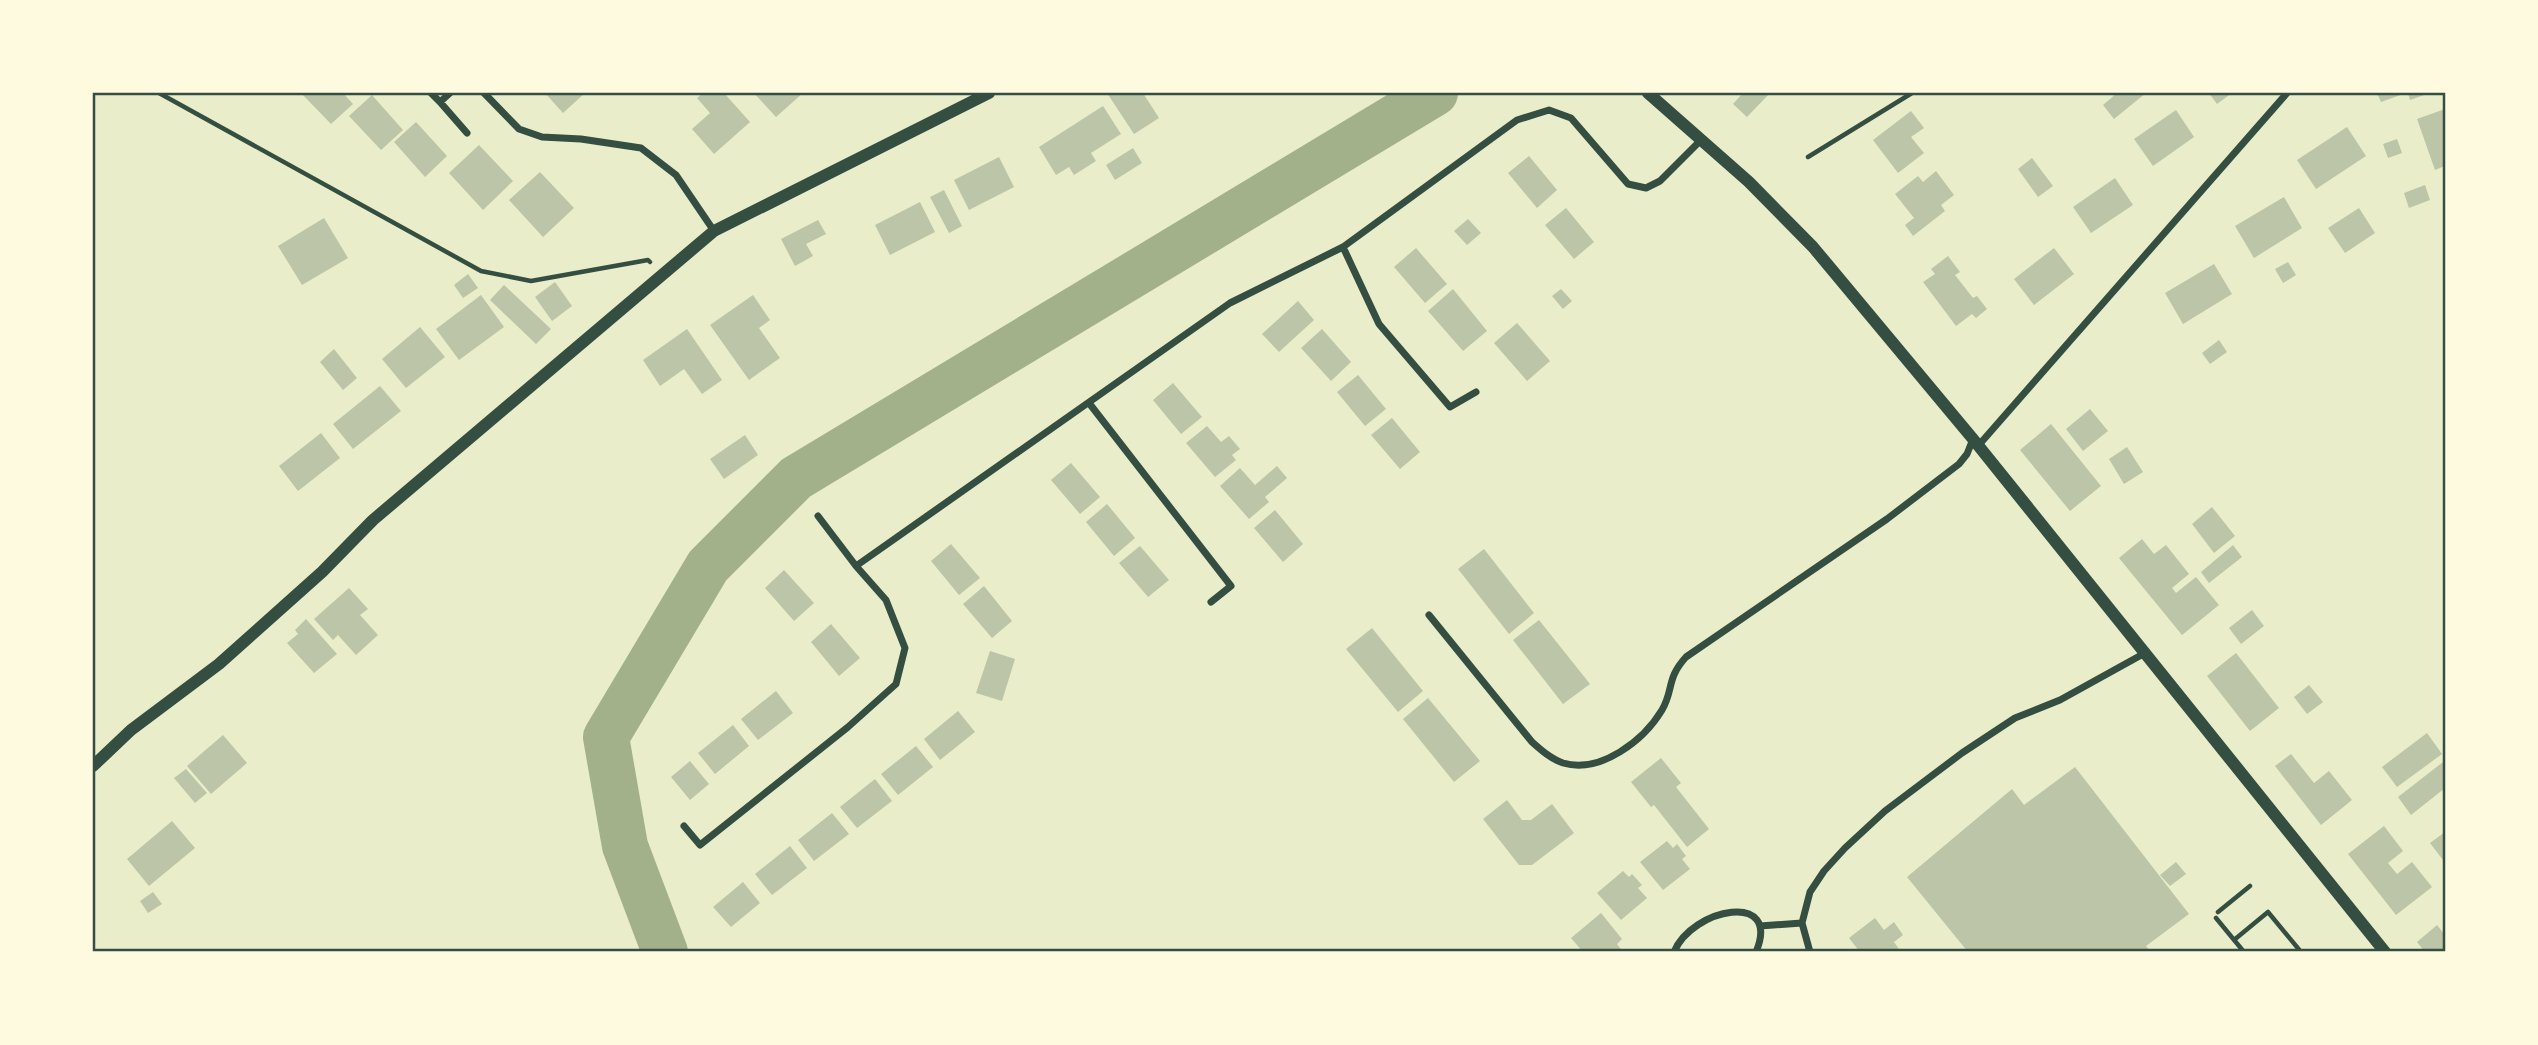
<svg xmlns="http://www.w3.org/2000/svg" width="2538" height="1045" font-family="Lato,sans-serif">
	<style>
		.lines { fill: none; stroke-linecap: round; stroke-linejoin: round }
		.river { stroke: #a3b18a; stroke-width: 46 }
		.building { fill: #bcc5a7 }
		.path { stroke: #344e41; stroke-width: 4.5 }
		.minor { stroke: #344e41; stroke-width: 7 }
		.tertiary { stroke: #344e41; stroke-width: 12 }
		.neatline { fill: none; stroke: #344e41; stroke-width: 2.5 }
	</style>
	<rect width="100%" height="100%" fill="#e9edc9"/>
	<g class="lines">
		<path class="river" d="M665,952L625,846L606,737L708,566L796,478L1435,93"/>
	</g>
	<path class="building" d="M301,93H343L353,104L331,124Z
		M545,93H585L563,113Z
		M703,93H724L750,122L714,154L692,129L710,113L697,98Z
		M754,93H803L776,117Z
		M1107,93H1143L1159,118L1134,134Z
		M1743,93H1770L1747,117L1733,104Z
		M2117,93H2146L2114,119L2103,105Z
		M2209,93H2232L2217,104Z
		M2377,93H2406L2381,102Z
		M2408,93H2430L2410,100Z
		M372,95L403,130L381,150L349,116Z
		M1103,106L1121,134L1091,153L1096,161L1074,175L1069,167L1056,175L1039,147Z
		M2445,109V166L2435,170L2417,119Z
		M2176,110L2194,137L2153,166L2134,139Z
		M1911,111L1924,128L1911,137L1924,153L1898,173L1873,140Z
		M416,122L447,156L425,177L394,142Z
		M2347,127L2366,156L2316,189L2297,160Z
		M2397,139L2402,153L2388,158L2383,144Z
		M479,145L513,181L483,210L449,173Z
		M1133,148L1142,163L1115,180L1106,165Z
		M1529,156L1557,190L1537,208L1508,173Z
		M999,157L1014,187L969,210L954,180Z
		M2032,158L2053,186L2038,197L2018,169Z
		M1936,171L1954,195L1941,205L1945,211L1913,236L1905,225L1914,218L1895,194L1918,176L1923,182Z
		M540,172L574,208L543,237L509,200Z
		M2115,178L2133,205L2091,233L2073,207Z
		M2425,185L2430,200L2409,208L2404,193Z
		M944,190L962,226L949,233L930,197Z
		M2284,197L2302,228L2254,258L2235,226Z
		M920,202L935,232L890,255L875,225Z
		M1566,208L1594,242L1574,259L1545,225Z
		M2359,208L2375,233L2345,253L2328,228Z
		M324,218L348,258L302,285L278,246Z
		M1468,219L1481,233L1467,245L1454,231Z
		M818,220L826,234L806,244L813,256L795,266L781,239Z
		M1416,248L1447,284L1425,303L1394,267Z
		M2054,248L2074,274L2034,305L2014,279Z
		M1948,256L1960,272L1955,275L1973,298L1977,296L1987,309L1976,318L1972,314L1956,326L1923,282L1935,274L1931,269Z
		M2288,262L2296,275L2283,283L2275,269Z
		M2214,264L2232,294L2183,324L2165,293Z
		M468,274L478,288L463,298L454,285Z
		M555,282L572,306L552,321L535,297Z
		M504,285L551,329L536,344L490,300Z
		M1453,289L1487,331L1463,351L1428,311Z
		M1561,289L1572,301L1563,309L1552,296Z
		M481,295L504,327L459,360L436,329Z
		M753,295L770,320L759,328L780,358L749,380L710,325Z
		M1298,301L1314,320L1279,352L1262,334Z
		M1517,323L1550,361L1527,381L1494,343Z
		M420,327L445,357L406,388L382,359Z
		M687,329L722,380L702,394L684,369L660,386L643,360Z
		M1322,329L1351,362L1331,381L1301,348Z
		M2219,340L2227,352L2210,364L2202,353Z
		M334,349L357,378L343,390L320,362Z
		M1358,375L1386,409L1365,426L1337,392Z
		M1173,383L1202,417L1181,434L1153,400Z
		M380,386L401,411L353,449L333,424Z
		M2090,409L2108,431L2083,451L2066,429Z
		M1392,418L1420,452L1400,469L1371,435Z
		M2051,424L2101,486L2070,511L2020,450Z
		M1207,426L1221,442L1229,436L1240,449L1232,455L1236,460L1215,477L1186,443Z
		M321,433L340,458L298,491L279,466Z
		M745,435L758,455L724,479L710,459Z
		M2127,447L2143,472L2124,484L2109,459Z
		M1071,463L1100,497L1080,514L1051,480Z
		M1277,466L1287,478L1265,497L1269,502L1249,519L1220,486L1240,468L1255,485Z
		M1107,504L1135,538L1114,556L1086,522Z
		M2212,507L2235,536L2214,553L2192,524Z
		M1275,510L1303,544L1283,562L1254,528Z
		M2142,539L2154,554L2166,545L2189,574L2172,588L2176,593L2196,577L2219,605L2182,635L2119,558Z
		M951,544L980,578L959,595L931,561Z
		M2233,545L2242,557L2209,583L2201,572Z
		M1140,546L1169,580L1148,597L1119,563Z
		M1484,549L1534,613L1509,634L1458,569Z
		M784,570L814,603L794,621L765,588Z
		M984,586L1012,621L992,638L963,604Z
		M349,588L368,609L360,615L378,635L356,655L338,635L333,640L314,619Z
		M2252,610L2264,626L2241,644L2229,628Z
		M306,619L337,654L314,673L287,643L298,634L295,630Z
		M1539,620L1590,684L1563,704L1513,640Z
		M831,624L860,658L839,676L811,642Z
		M1372,628L1423,691L1398,712L1346,649Z
		M990,651L1015,659L1002,701L976,693Z
		M2236,653L2279,708L2250,731L2207,676Z
		M2309,685L2323,702L2307,714L2294,697Z
		M776,691L793,713L758,740L741,719Z
		M1428,698L1480,761L1454,782L1403,719Z
		M958,711L975,732L940,760L924,739Z
		M733,725L749,746L715,774L698,753Z
		M2427,733L2442,754L2397,787L2382,767Z
		M223,735L247,763L211,794L187,766Z
		M916,746L933,767L898,795L881,774Z
		M2291,754L2314,783L2329,771L2352,800L2321,825L2275,766Z
		M1661,758L1681,783L1676,787L1709,829L1687,847L1654,805L1651,807L1631,782Z
		M690,761L709,784L690,800L671,777Z
		M2443,762L2445,765V788L2411,815L2398,797Z
		M2075,767L2189,914L2146,946L2151,952H1968L1907,877L2012,789L2024,805Z
		M186,769L207,793L195,803L174,778Z
		M875,779L892,801L857,828L840,807Z
		M1507,800L1522,820H1531L1552,804L1574,833L1532,865H1519L1483,819Z
		M832,813L849,834L814,861L798,840Z
		M172,821L195,848L149,886L127,859Z
		M2384,826L2403,851L2388,863L2397,874L2412,862L2432,887L2396,915L2348,854Z
		M2445,832V858L2443,860L2430,843Z
		M1667,841L1673,848L1677,844L1686,856L1682,859L1690,869L1663,890L1640,862Z
		M790,846L807,868L772,895L755,874Z
		M2176,862L2186,874L2170,886L2160,875Z
		M1623,871L1629,877L1632,874L1642,885L1638,888L1647,898L1621,920L1597,893Z
		M743,882L760,903L731,927L713,907Z
		M153,892L162,904L148,913L140,901Z
		M1601,913L1622,939L1617,944L1623,952H1583L1571,938Z
		M1875,918L1884,930L1894,922L1903,935L1894,942L1901,952H1860L1849,938Z
		M2437,925L2445,935V952H2425L2417,942Z"/>
	<g class="lines">
		<path class="path" d="M159,93L481,271L531,281L648,260L650,262
			M1808,157L1912,93
			M2218,912L2250,886
			M2216,918L2244,952
			M2234,940L2268,912L2301,952"/>
		<path class="minor" d="M431,93L440,102L450,93
			M484,93L519,129L542,137L581,139L641,148L676,175L714,231
			M440,102L467,133
			M1343,247L1379,324L1450,407L1476,392
			M1089,403L1231,586L1211,602
			M1978,446L2287,93
			M818,516L856,566
			M1429,615L1532,742C1541,750 1551,759 1563,763C1601,774 1644,740 1662,710C1674,689 1666,679 1686,657L1887,519L1959,464L1967,454L1973,439
			M684,826L700,845L848,727L896,684L905,648L886,600L856,566L1230,303L1343,247L1517,120L1549,110L1571,118L1628,184L1646,188L1660,181L1701,140
			M1760,926L1802,923
			M1674,952C1692,908 1782,890 1756,952
			M1810,952L1802,923L1810,892L1824,871L1845,848L1885,811L1962,753L2015,718L2060,700L2145,653"/>
		<path class="tertiary" d="M1648,93L1749,182L1813,247L1973,439L2385,952
			M93,766L131,730L219,664L322,572L373,520L714,231L989,93"/>
	</g>
	<rect width="2538" height="1045" fill="none" stroke="#fefae0" stroke-width="189"/>
	<rect x="94" y="94" width="2350" height="856" class="neatline"/>
</svg>
